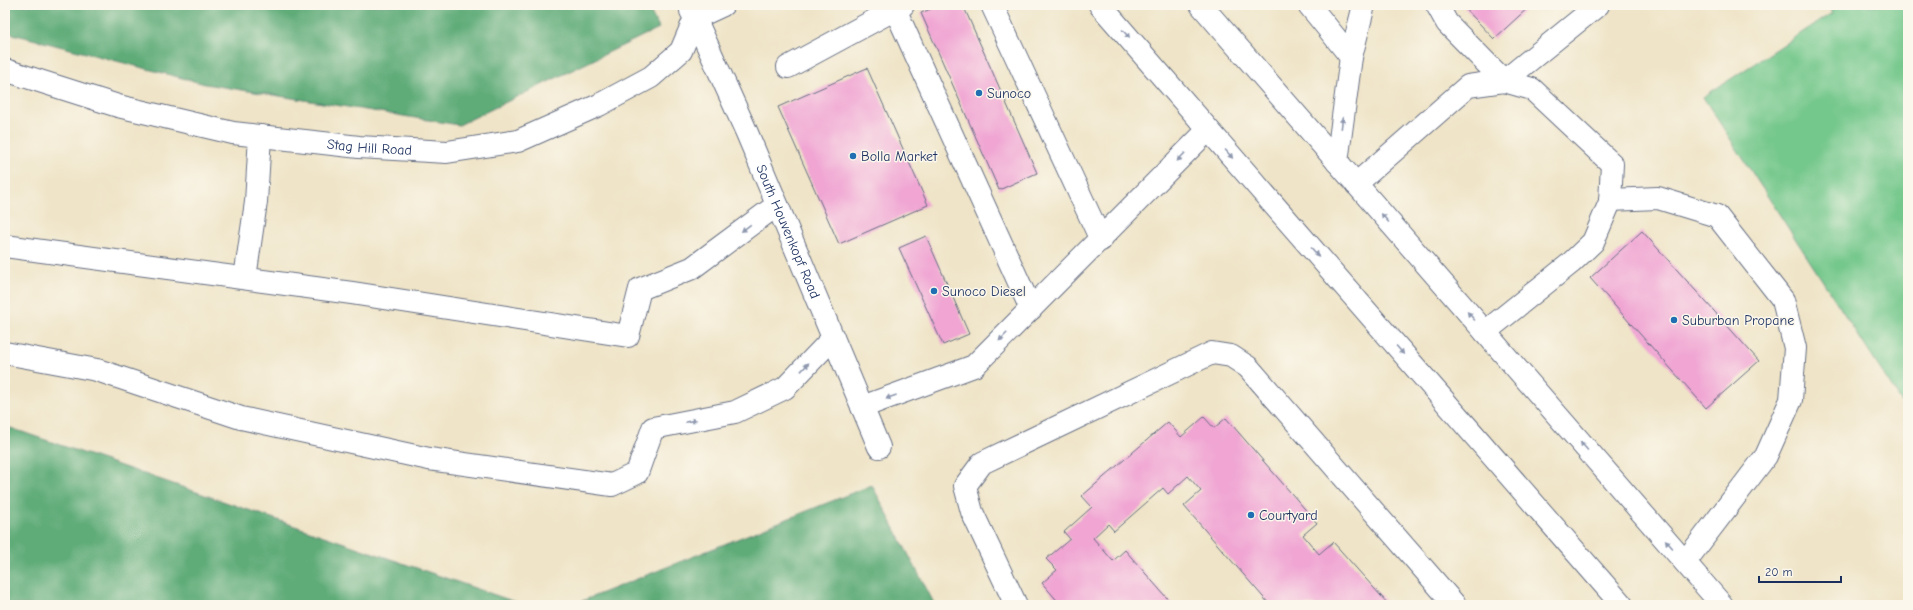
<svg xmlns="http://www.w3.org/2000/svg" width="1913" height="610" font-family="'Comic Neue',sans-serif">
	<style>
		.green { fill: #74c88c; stroke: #487c75 }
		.forest { fill: #5fac78; stroke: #3d6e6b }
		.building { fill: #f0a5d3 }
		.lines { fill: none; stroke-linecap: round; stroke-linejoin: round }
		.minor-casing { stroke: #656e83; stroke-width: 24 }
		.highway-casing { stroke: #656e83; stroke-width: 24 }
		.minor { stroke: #fff; stroke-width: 22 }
		.highway { stroke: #fff; stroke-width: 22 }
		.oneway { fill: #8d97ae }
		.poi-dot { fill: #1f6fb2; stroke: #fbf7ec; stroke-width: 1.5 }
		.labels { text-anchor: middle; stroke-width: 3; stroke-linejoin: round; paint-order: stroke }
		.poi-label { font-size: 14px; fill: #1b2f5e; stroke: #fbf7ec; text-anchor: start }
		.street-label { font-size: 14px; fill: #1b2f5e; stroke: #fbf7ec }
	</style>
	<rect width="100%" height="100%" fill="#fbf7ec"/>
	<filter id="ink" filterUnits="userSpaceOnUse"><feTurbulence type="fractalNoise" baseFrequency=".025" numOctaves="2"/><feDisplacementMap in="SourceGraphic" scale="8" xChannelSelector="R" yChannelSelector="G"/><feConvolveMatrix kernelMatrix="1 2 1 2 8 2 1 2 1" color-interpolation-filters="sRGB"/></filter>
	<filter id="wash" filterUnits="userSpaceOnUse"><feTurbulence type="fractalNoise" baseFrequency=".012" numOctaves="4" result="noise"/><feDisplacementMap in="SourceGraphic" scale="16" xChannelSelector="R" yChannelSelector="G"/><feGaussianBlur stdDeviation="0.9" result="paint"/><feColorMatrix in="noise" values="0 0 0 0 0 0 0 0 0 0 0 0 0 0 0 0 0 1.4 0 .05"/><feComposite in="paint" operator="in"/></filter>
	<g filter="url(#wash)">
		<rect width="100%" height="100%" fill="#efe4c7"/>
		<path class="green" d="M1827,5H1908V412L1703,97L1832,13Z"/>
		<path class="forest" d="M5,5H647L659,28L459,125L205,84L5,32Z
			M5,426L524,605H5Z
			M872,485L935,605H572Z"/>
		<g id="blocks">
			<path class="building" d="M940,5H963L1037,173L999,190L921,13Z
				M1462,5H1531L1494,39Z
				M867,68L928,205L839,244L778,107Z
				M1642,231L1759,361L1706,408L1590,278Z
				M926,236L969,334L943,345L899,248Z
				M1204,417L1214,428L1226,418L1317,523L1303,535L1319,554L1333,542L1389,605H1270L1184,506L1201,491L1188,476L1168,494L1163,488L1114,531L1108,524L1093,538L1113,561L1125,550L1173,605H1061L1042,583L1057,570L1046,559L1070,539L1064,532L1092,507L1082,496L1168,422L1181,437Z"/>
		</g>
	</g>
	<g filter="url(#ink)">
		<use href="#blocks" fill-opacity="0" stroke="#656e83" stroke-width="1"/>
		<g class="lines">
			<g class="minor-casing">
				<g id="minor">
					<path d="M992,5L1101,240"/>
					<path d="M1309,5L1351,57"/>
					<path d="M1437,5L1447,23L1504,81L1598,5"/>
					<path d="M895,9L1031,309"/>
					<path id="s1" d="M691,11L695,18L747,133L879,447"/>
					<path d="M788,67L903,5"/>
					<path id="s2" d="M5,70L118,106L233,133L359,147L447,152L518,141L599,105L651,77L681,51L695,18L694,5"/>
					<path d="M1337,162L1351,57L1364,5"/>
					<path d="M1356,184L1468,86L1504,81L1532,89L1612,164L1610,202L1593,242L1571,263L1485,332"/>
					<path d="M1610,200L1658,198L1717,216L1783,300L1795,348L1791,400L1766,456L1685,562"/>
					<path d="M5,246L352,293L628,336L640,289L692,268L777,205"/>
					<path d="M245,278L256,202L260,136"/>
					<path d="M5,353L97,370L241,418L429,459L612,485L637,473L653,428L735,412L785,388L833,338"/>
					<path d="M862,407L974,366L1208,130"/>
					<path d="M1016,605L972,512L965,486L982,463L1212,353L1231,356L1248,367L1455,605"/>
				</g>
			</g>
			<g class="highway-casing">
				<path id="highway" d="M1100,5L1622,605
					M1201,5L1722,605
					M695,18L723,5"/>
			</g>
			<use href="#minor" class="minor"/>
			<use href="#highway" class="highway"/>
		</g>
		<defs><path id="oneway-solid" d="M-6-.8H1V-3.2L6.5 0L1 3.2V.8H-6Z"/></defs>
		<g class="oneway">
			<use href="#oneway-solid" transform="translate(1126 34) rotate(49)"/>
			<use href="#oneway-solid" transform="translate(1342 123) rotate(-83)"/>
			<use href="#oneway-solid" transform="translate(1229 154) rotate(49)"/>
			<use href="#oneway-solid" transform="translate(1181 157) rotate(134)"/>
			<use href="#oneway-solid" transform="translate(1385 218) rotate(-131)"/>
			<use href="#oneway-solid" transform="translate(746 228) rotate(143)"/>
			<use href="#oneway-solid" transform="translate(1315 252) rotate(49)"/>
			<use href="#oneway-solid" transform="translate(1471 316) rotate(-131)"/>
			<use href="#oneway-solid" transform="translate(1003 337) rotate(135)"/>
			<use href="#oneway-solid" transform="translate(1400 350) rotate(49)"/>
			<use href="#oneway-solid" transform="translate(805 367) rotate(-47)"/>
			<use href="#oneway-solid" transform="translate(891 397) rotate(160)"/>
			<use href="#oneway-solid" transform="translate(691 421) rotate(-11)"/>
			<use href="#oneway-solid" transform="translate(1584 446) rotate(-131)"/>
			<use href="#oneway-solid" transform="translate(1669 544) rotate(-131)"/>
		</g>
	</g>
	<g class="poi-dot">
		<circle cx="979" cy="93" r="4"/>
		<circle cx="853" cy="156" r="4"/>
		<circle cx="934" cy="291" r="4"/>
		<circle cx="1674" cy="320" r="4"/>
		<circle cx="1251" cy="515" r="4"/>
	</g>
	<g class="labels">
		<g class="poi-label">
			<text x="987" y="98">Sunoco</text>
			<text x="861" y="161">Bolla Market</text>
			<text x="942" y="296">Sunoco Diesel</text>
			<text x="1682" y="325">Suburban Propane</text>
			<text x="1259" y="520">Courtyard</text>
		</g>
		<g class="street-label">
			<text dy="5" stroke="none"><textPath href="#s2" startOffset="374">Stag Hill Road</textPath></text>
			<text dy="5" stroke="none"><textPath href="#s1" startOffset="241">South Houvenkopf Road</textPath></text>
		</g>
	</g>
	<rect width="1913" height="610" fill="none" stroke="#fbf7ec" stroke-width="20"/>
	<path d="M1759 576v6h82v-6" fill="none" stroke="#1b2f5e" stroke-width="2"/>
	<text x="1765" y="576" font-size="12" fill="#1b2f5e" stroke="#fbf7ec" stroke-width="3" paint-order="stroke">20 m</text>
</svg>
